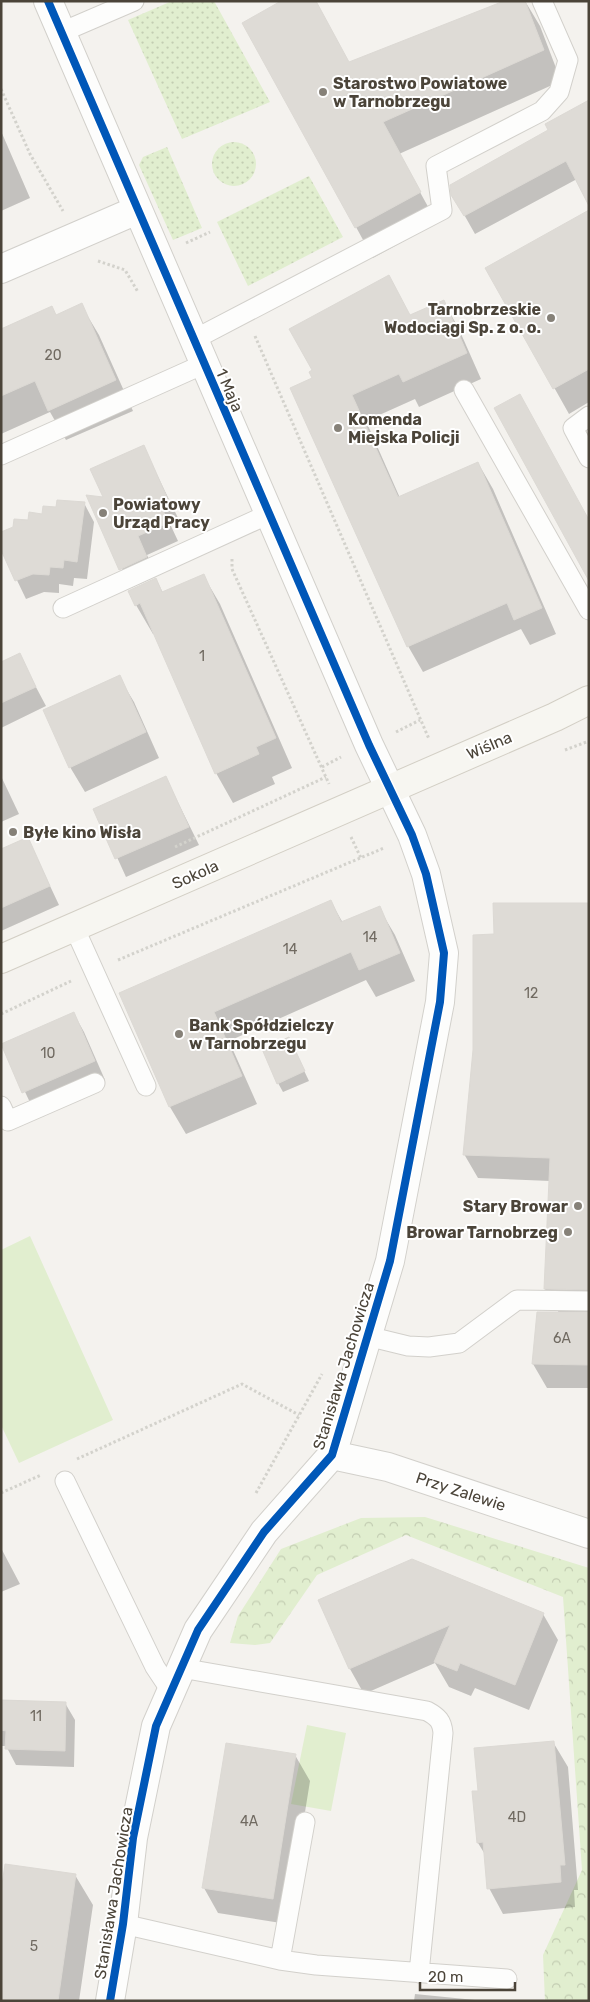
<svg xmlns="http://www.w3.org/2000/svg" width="590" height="2002" font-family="Rubik,sans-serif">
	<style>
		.grass { fill: url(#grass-dots) }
		.forest { fill: url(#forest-crowns) }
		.park { fill: #e1eecf }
		.shadow { fill: #0003 }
		.building { fill: #dedbd6; stroke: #dcd9d4 }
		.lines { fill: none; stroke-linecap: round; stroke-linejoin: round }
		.lane-casing { stroke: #d2d0cb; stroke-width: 21 }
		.street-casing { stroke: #d2d0cb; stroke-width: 30 }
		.secondary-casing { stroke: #d3cfc5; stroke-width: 30 }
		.path { stroke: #d3d2cc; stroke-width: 3; stroke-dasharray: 2.5 2.5; stroke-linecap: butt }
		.lane { stroke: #fdfdfc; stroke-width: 19 }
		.street { stroke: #fdfdfc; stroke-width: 28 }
		.secondary { stroke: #f7f6f1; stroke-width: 28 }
		.cycleway-casing { stroke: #fff; stroke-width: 11 }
		.cycleway { stroke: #0057b8; stroke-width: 8 }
		.poi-dot { fill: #868178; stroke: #fff; stroke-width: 2 }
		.labels { text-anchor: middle; stroke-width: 4; stroke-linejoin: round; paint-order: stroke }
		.number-label { font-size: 14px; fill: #706a61 }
		.poi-label { font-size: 16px; font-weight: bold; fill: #4b4439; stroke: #fff; text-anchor: start }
		.street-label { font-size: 16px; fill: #4b4439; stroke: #fff }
	</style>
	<defs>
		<pattern id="grass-dots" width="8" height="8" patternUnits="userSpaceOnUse" patternTransform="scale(1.25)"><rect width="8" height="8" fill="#e1eecf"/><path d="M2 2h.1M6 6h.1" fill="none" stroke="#c3cdb2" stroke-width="1.8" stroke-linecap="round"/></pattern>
		<pattern id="forest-crowns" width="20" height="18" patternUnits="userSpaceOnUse" patternTransform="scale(1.25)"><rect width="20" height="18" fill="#e1eecf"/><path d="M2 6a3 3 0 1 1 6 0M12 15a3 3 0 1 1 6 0" fill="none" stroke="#c3cdb2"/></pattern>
	</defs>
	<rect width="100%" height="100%" fill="#f4f2ee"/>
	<path class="grass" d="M172,1H214L270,102L182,139L128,20Z
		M212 164a22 22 0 1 1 44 0a22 22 0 1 1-44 0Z
		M167,147L202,228L173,240L139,165L143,157Z
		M309,176L343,237L248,286L217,222Z"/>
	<path class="forest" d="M425,1517L589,1568V2001H545L543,1955L582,1870L563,1597L406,1535L317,1575L270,1643L255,1645L230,1643L238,1616L281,1549L361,1518Z"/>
	<path class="park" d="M30,1236L113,1420L19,1463L1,1425V1250Z
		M307,1725L346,1733L331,1811L291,1804Z"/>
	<path class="shadow" d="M507,1H525L540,26L561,81L399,154L437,223L373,258L244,23L350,63Z
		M1,131L30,198L1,211Z
		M550,131L577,179L475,234L453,195Z
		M589,211V402L569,414L487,268Z
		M443,301L458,327L481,379L419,407L415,399L366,421L400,498L478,463L493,489L556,634L530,645L521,629L423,672L408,646L313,379L410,316Z
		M81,305L99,335L133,411L66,440L50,412L1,434V330L56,316Z
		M143,446L180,522L171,526L178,541L147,555L157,576L131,588L88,497L105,499Z
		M84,503L94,522L87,579L74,578L73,586L59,584V593L44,592L26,599L1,547L29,521L57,509Z
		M203,575L220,604L292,768L272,777L275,784L233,803L216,773L155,634H153L136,605L156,579L163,593Z
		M19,655L46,706L1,728V664Z
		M119,677L134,702L159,758L85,792L70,767Z
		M1,776L19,814L1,822Z
		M166,778L199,845L126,877L95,809Z
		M28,839L59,905L1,931V851Z
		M331,902L343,923L379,908L395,935L415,981L376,997L366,980L229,1041L257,1104L186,1134L170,1107L121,993Z
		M589,905V1388H547L533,1364L538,1313H559L545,1289L550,1181L478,1178L464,1154L495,935Z
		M74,1014L84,1032L105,1080L34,1111L3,1045Z
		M289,1039L309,1081L283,1092L278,1083Z
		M1,1548L20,1584L1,1592Z
		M320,1601L543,1614L558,1640L529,1710L475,1688L471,1696L449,1687L435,1663L364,1694L350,1669Z
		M1,1700L65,1703L75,1720L74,1767L16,1765L6,1746H1Z
		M553,1742L568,1767L578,1890H574L575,1907L503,1914L489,1888L486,1856L478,1843L479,1792Z
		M295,1755L310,1781L287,1924L218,1913L204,1888Z
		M75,1875L93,1905L79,2001H1Z
		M415,1994L475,2000V2001H414Z"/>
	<path class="building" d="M281,1H316L349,62L504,1H525L544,50L383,122L421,192L355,228L242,23Z
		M589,100V206L566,161L464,216L451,195L450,185L548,130L545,124Z
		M589,210V369L553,389L485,268Z
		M389,275L410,315L444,300L467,353L403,382L399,374L352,395L398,497L478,462L542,608L514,620L507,603L407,647L290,388L312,378L309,372L312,370L289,329Z
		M82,303L116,380L48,411L35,381L1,396V329L52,306L56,315Z
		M520,394L589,520V581L494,408Z
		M144,445L170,504L162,507L168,523L138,536L147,557L119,570L86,495L103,497L90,469Z
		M57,500L85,502L77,562L64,560L63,568L50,567L49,575L33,574L15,581L1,550V532L13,527L14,519L28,520L29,512L42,514L43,506L56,507Z
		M204,574L276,738L256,747L259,754L215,774L140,603L135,606L128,591L156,578L162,592Z
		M20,653L36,687L1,703V662Z
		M120,675L146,732L69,768L43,710Z
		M166,776L189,827L115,859L93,809Z
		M28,837L50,886L1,908V849Z
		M331,900L341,922L380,906L400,953L359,970L351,952L214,1012L242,1076L169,1107L119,993Z
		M493,903H589V1290L544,1289L550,1158L463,1155L473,1050V935L494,934Z
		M74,1012L95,1061L22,1093L1,1044Z
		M289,1037L305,1071L277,1084L262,1049Z
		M537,1312H589V1365L532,1364Z
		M412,1559L544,1613L515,1685L460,1663L457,1671L434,1662L450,1625L349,1669L318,1600Z
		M1,1700L66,1702L65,1751L5,1749L6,1731L1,1730Z
		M554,1741L565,1865H560L561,1882L487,1889L483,1842L477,1843L472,1791H478L474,1748Z
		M226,1743L296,1754L273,1899L202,1888Z
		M5,1864L76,1874L58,2001H1V1892Z"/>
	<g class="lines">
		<g class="lane-casing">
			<path id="lane" d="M62,32L134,1
				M195,339L442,210L436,166L542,111L559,92L568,60L542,1
				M464,390L589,610
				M589,416L573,428L589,458
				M1,455L204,364
				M63,608L269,514
				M74,927L146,1086
				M1,1106L8,1121L95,1083
				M367,1336L408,1346L429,1347L459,1343L517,1300L589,1301
				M65,1481L155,1667L171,1691
				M181,1668L427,1711C438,1717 442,1721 443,1733L419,1973
				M123,1924L280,1960L316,1965L507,1979
				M280,1960L305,1822"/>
		</g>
		<g class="street-casing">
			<path id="street" d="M48,1L369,745L412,835L426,874L444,953L440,1002L390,1261L332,1455L264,1532L198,1630L156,1726L133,1838L123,1924L110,2001
				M1,269L137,210
				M332,1455L388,1467L589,1534"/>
		</g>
		<g class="secondary-casing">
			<path id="secondary" d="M1,959L555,717L589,700"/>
		</g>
		<path class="path" d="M1,89L30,154L63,211
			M186,243L210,232
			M98,261L125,270L138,292
			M255,336L429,739
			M232,559V569L329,784
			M396,732L420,720
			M565,750L589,741
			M322,767L341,757
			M351,837L361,858
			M175,847L326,777
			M118,960L384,848
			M1,1014L71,981
			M77,1459L242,1384L299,1415
			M1,1493L41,1475
			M256,1493L322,1374"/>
		<use href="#lane" class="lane"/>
		<use href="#street" class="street"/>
		<use href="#secondary" class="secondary"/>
		<g class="cycleway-casing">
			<path id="cycleway" d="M48,1L369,745L412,835L426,874L444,953L440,1002L390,1261L332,1455L264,1532L198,1630L156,1726L133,1838L123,1924L110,2001"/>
		</g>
		<use href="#cycleway" class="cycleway"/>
	</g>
	<g class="poi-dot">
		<circle cx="323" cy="92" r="5"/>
		<circle cx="551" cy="318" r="5"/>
		<circle cx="338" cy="428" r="5"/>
		<circle cx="103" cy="513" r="5"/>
		<circle cx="13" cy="832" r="5"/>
		<circle cx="179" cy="1034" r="5"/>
		<circle cx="578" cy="1206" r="5"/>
		<circle cx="568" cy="1232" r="5"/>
	</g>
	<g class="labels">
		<g class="number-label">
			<text x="53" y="360">20</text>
			<text x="202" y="661">1</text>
			<text x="370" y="942">14</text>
			<text x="290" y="954">14</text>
			<text x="531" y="998">12</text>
			<text x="48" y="1058">10</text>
			<text x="562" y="1343">6A</text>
			<text x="36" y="1721">11</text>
			<text x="517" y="1822">4D</text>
			<text x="249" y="1826">4A</text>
			<text x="34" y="1951">5</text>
		</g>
		<g class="poi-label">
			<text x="333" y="89">Starostwo Powiatowe<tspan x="333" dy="18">w Tarnobrzegu</tspan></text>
			<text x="541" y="315" text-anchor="end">Tarnobrzeskie<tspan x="541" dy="18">Wodociągi Sp. z o. o.</tspan></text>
			<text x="348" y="425">Komenda<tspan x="348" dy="18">Miejska Policji</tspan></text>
			<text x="113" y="510">Powiatowy<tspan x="113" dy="18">Urząd Pracy</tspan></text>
			<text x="23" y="838">Byłe kino Wisła</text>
			<text x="189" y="1031">Bank Spółdzielczy<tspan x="189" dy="18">w Tarnobrzegu</tspan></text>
			<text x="568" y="1212" text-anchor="end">Stary Browar</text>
			<text x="558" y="1238" text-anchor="end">Browar Tarnobrzeg</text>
		</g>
		<g class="street-label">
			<text transform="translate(230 390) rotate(67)" y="6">1 Maja</text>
			<text transform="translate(489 745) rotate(-23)" y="6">Wiślna</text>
			<text transform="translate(195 874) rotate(-24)" y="6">Sokola</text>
			<text transform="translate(343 1366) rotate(-73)" y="6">Stanisława Jachowicza</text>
			<text transform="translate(461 1491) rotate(18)" y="6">Przy Zalewie</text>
			<text transform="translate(113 1893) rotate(-81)" y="6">Stanisława Jachowicza</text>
		</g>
	</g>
	<rect width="590" height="2002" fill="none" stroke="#4b4439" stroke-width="5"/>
	<path d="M420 1982v8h95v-8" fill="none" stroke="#4b4439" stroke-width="2.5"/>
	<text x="428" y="1982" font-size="15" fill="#4b4439" stroke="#ffffff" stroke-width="4" paint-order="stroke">20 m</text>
</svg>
